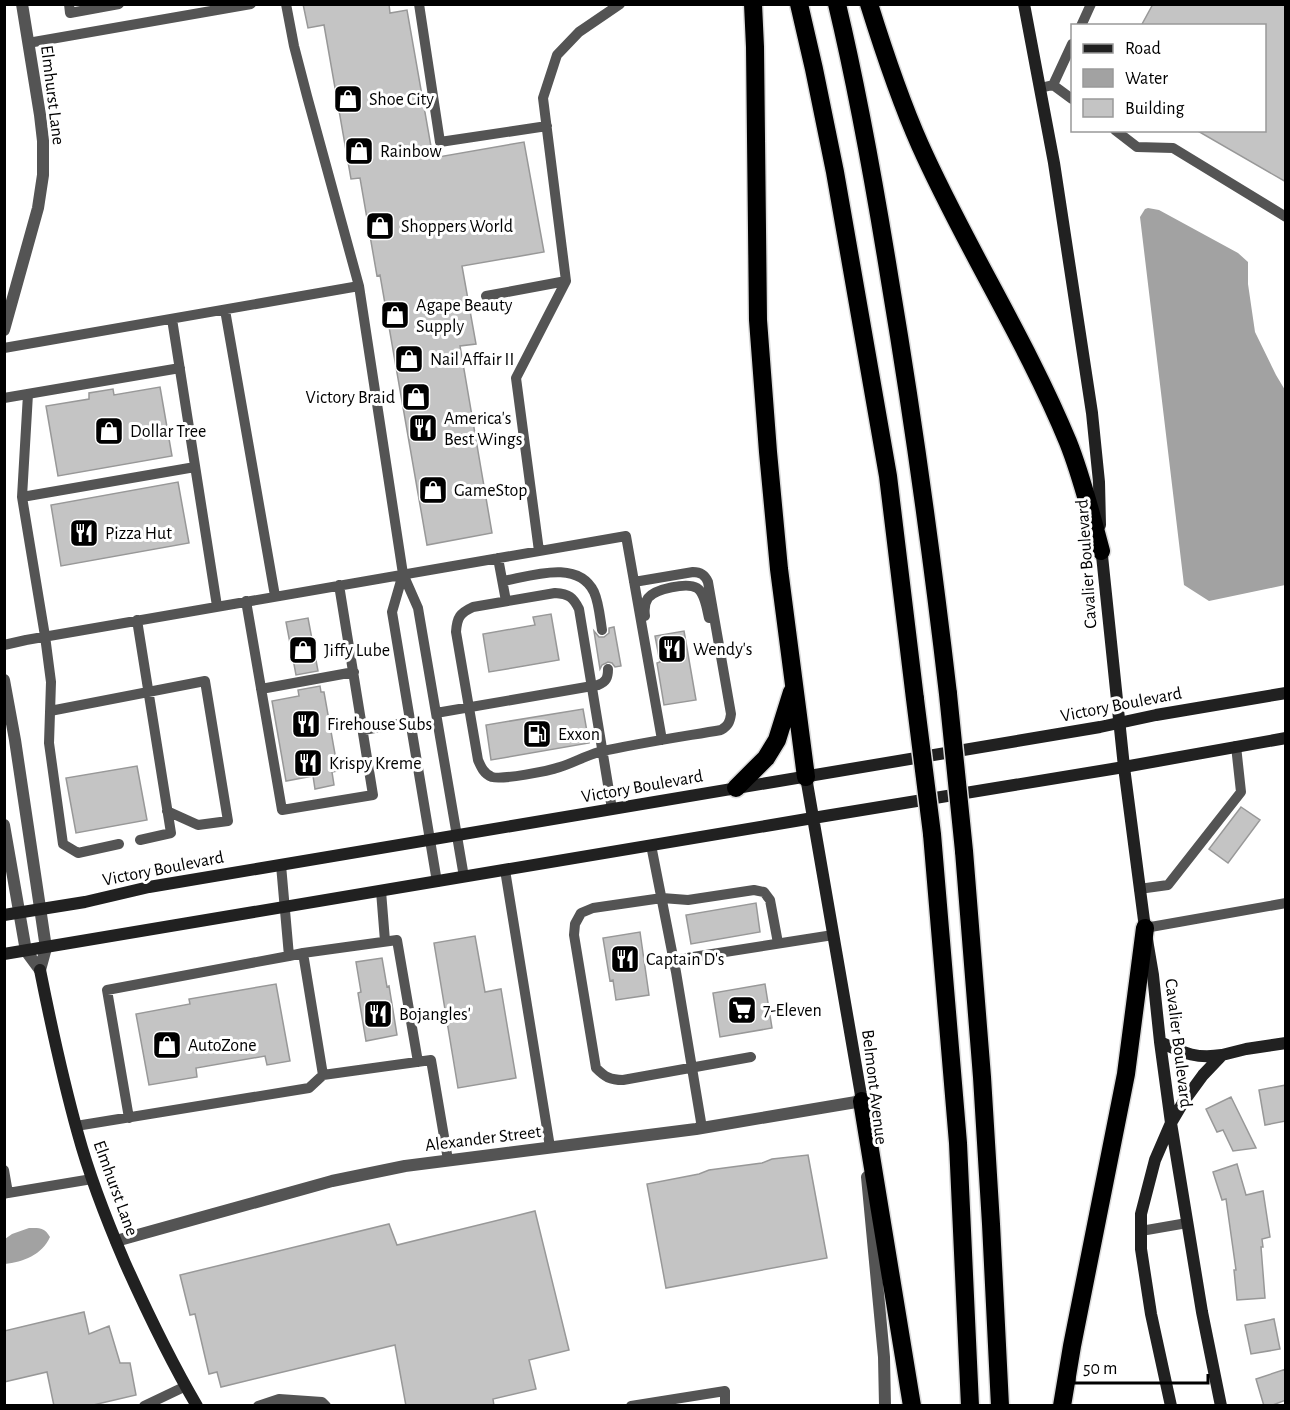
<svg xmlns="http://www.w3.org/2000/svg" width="1290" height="1410" font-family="'Alegreya Sans',sans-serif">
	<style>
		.water { fill: #a2a2a2 }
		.building { fill: #c4c4c4; stroke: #989898; stroke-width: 1.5 }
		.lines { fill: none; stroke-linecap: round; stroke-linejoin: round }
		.highway-casing { stroke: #dbdbdb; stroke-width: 21 }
		.lane { stroke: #545454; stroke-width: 10 }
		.street { stroke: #545454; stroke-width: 12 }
		.secondary { stroke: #212121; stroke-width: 12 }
		.highway { stroke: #000; stroke-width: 18 }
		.highway-bridge-casing { stroke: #dbdbdb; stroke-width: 21; stroke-linecap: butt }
		.highway-bridge { stroke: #000; stroke-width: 18 }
		.labels { text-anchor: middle; stroke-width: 6; stroke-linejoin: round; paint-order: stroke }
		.street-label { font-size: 18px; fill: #000; stroke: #fff }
		.poi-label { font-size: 18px; fill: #000; stroke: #fff; text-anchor: start }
	</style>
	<rect width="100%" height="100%" fill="#fff"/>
	<path class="water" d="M1148,208L1159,210L1238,253L1248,262V284L1255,332L1276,375L1285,390V585L1209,601L1184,585L1140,217L1145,209Z
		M29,1228C40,1228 44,1227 50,1237C42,1255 23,1262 5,1264V1239L12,1234Z"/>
	<path class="building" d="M303,4H389L390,13L407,10L433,158L524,142L544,252L462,266L476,344L460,346L492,533L427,545L380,275L377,276L360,178L351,179L324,25L308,28Z
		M1153,4H1286V182L1196,130H1264V26H1141Z
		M160,387L172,456L58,476L46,406L89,399V393L113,389L114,395Z
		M178,482L189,543L61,566L51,505Z
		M551,614L559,660L489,672L483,634L535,625L533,617Z
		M308,618L318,671L296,675L286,622Z
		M614,627L621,666L615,667L612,663L608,662L602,665L600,669L594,631L599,637H604L609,633V628Z
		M684,631L696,700L664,705L657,663L660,662L655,636Z
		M320,686L321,692H324L338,771L332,772L334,785L315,789L313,776L286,781L272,701L299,696L298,690Z
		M583,709L589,743L491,760L486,725Z
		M137,766L147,820L76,833L66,778Z
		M1241,807L1260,820L1228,863L1209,849Z
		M756,903L760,932L691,944L686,915Z
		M640,932L649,995L616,1000L613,980L610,981L603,938Z
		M475,936L485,992L501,989L516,1078L458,1088L434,943Z
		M382,958L387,987L389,986L397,1035L366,1041L358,993L361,992L356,962Z
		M276,984L290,1061L267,1065L265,1056L196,1068L197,1077L149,1085L136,1014L190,1004L189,999Z
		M765,984L772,1028L720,1037L713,993Z
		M1286,1085V1121L1265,1125L1259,1090Z
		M1231,1097L1256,1148L1233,1151L1223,1130L1217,1132L1206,1109Z
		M808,1155L827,1258L666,1288L647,1184L699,1174L709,1170L762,1163L772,1159Z
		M1237,1164L1246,1195L1263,1191L1270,1237L1262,1239L1263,1247H1261L1265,1298L1237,1300L1234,1270H1236L1226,1199L1222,1200L1213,1172Z
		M535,1211L569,1350L529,1360L536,1389L493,1399L494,1406H406L395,1345L221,1387L217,1372L209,1374L195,1314L190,1315L180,1275L389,1224L397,1245Z
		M84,1312L89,1334L109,1326L120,1363H130L136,1395L89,1406H54L47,1372L4,1382V1331Z
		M1274,1319L1280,1349L1251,1354L1245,1325Z
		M1286,1369V1400L1270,1406H1264L1256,1379Z"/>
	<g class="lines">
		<g class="highway-casing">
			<path id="highway" d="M753,4L755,47L758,320L768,452L779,569L806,777
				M799,4L814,69L835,172L888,476L915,699
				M837,4C859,96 875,188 890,281C913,418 932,556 948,694
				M869,4C884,52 900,100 920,145C965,246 1026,340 1068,442C1082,477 1091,514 1101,551
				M736,788L766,758L777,740L792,692
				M932,834L958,1143L970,1406
				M964,851L982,1077L991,1224L1000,1406
				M862,1101L912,1406
				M1062,1406L1072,1346L1126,1074L1145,928"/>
		</g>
		<path class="lane" d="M69,4L70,13L119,4
			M286,4L294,46L307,96L359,286L403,574L418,608L464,877
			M419,4L440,142L547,126
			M1081,26L1091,4
			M28,43L251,4
			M1053,85L1072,99
			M1040,88L1053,85L1072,44
			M1115,130L1137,147L1173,148L1286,217
			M486,296L566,281
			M225,310L275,596
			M172,319L217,606
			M4,348L359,286
			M28,394L22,497L45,636L51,682L49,743L63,844L78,853L119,844
			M4,398L180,368
			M22,497L195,467
			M539,551L516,378L566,281L543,98L557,55L579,32L620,4
			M498,558L506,601
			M403,574L392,612L437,882
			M503,581C531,576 578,559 594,592C599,603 600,618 602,630
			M246,601L282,810L373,795L339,585
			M645,616C644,609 644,604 648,598C655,589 687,582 697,588C705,593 707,610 709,618
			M137,620L171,833L140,840
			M4,645L26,640L626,536L662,740
			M261,689L354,672
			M50,711L205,681L228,821L198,825L167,811
			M436,713L598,685C606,682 608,678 608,669
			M363,730L410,722
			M612,809C601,742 590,676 579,609C573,597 569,594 555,593L473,607C460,613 457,617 456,632L478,760C481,767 484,774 492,777C503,780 548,771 560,767C573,763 585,756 599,752C639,743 680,737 721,730C728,726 730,722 731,714L708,582C705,575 701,572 693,572L634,582
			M651,845L676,972L702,1128
			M505,870L550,1147
			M1139,889L1168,885L1241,792L1236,746
			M381,891L385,941
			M1145,928L1286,903
			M303,953L397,940L418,1062
			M674,960L833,935
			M751,1057L623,1080C610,1080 605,1077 596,1068L574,935L575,924L581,913L593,908L662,898L688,900L754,890L764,892L770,900L778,943
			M323,1075L431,1060L448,1160
			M129,1118L107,990L289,956
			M76,1126L309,1088L323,1075L303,953L289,956L281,865
			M4,1170L8,1193L4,1194
			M8,1193L92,1179
			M1141,1231L1187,1223
			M144,1406L186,1386
			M258,1406L279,1399L322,1402L326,1406
			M631,1406L725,1391V1406"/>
		<path class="street" d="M4,330L38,208L43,175V141L40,115L22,4
			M4,680L15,740L46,948L40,970
			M4,825L26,951L40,970
			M867,1177L884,1357L885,1406
			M116,1241L332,1181L405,1166L696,1129L862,1101V1108"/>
		<path class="secondary" d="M1024,4L1054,163L1092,413L1099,482L1100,525
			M1101,546L1124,767L1145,928L1153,975L1160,1042L1171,1123L1202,1312L1221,1406
			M806,777L862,1101
			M4,915L85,902L149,887L1100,727L1156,715L1286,693
			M4,954L813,818L1124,767L1286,738
			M40,970C51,1025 63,1080 78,1134C90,1178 107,1221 125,1263C147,1312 170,1360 197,1406
			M1160,1042C1184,1053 1195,1059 1222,1055
			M1171,1406L1151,1314L1141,1249V1214L1155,1160L1171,1123L1184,1101L1203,1075L1222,1055L1246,1049L1286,1043"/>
		<use href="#highway" class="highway"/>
		<g class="highway-bridge-casing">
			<path id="highway-bridge" d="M948,694L964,851
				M915,699L932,834"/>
		</g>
		<use href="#highway-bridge" class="highway-bridge"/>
	</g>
	<defs>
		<g id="shop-square" transform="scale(1.5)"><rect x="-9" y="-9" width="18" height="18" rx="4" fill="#000" stroke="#fff"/><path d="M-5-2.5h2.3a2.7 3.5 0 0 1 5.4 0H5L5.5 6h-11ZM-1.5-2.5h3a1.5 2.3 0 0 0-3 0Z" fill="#fff"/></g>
		<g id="restaurant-square" transform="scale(1.5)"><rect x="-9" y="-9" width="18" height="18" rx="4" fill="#000" stroke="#fff"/><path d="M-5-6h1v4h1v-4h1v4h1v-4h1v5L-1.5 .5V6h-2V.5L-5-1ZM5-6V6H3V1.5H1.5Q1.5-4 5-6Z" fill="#fff"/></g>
		<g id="fuel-square" transform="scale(1.5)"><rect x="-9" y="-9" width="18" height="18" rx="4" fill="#000" stroke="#fff"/><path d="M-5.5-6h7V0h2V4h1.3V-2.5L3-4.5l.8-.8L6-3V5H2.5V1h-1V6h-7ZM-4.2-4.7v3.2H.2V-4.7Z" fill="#fff"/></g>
		<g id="supermarket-square" transform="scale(1.5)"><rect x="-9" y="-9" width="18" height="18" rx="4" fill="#000" stroke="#fff"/><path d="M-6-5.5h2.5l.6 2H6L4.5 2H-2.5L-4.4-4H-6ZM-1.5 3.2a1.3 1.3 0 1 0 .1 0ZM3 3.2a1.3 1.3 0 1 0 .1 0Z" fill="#fff"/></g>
	</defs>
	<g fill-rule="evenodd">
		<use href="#shop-square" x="348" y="99"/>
		<use href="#shop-square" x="359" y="151"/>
		<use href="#shop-square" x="380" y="226"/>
		<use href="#shop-square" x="395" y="315"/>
		<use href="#shop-square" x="409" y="359"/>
		<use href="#shop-square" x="416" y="397"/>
		<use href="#restaurant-square" x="423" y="428"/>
		<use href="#shop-square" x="109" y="431"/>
		<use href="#shop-square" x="433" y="490"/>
		<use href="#restaurant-square" x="84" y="533"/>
		<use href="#restaurant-square" x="672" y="649"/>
		<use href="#shop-square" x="303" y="650"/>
		<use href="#restaurant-square" x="306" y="724"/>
		<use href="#fuel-square" x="537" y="734"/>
		<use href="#restaurant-square" x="308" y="763"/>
		<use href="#restaurant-square" x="625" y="959"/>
		<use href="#supermarket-square" x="742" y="1010"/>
		<use href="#restaurant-square" x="378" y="1014"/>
		<use href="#shop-square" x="167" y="1045"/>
	</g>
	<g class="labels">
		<g class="street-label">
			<text transform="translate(53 95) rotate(83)" y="6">Elmhurst Lane</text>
			<text transform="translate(1086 564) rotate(-94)" y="6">Cavalier Boulevard</text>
			<text transform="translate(1121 704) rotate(-11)" y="6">Victory Boulevard</text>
			<text transform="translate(642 786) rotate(-10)" y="6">Victory Boulevard</text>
			<text transform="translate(163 868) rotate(-11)" y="6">Victory Boulevard</text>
			<text transform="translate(1179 1043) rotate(83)" y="6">Cavalier Boulevard</text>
			<text transform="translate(875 1087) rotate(83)" y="6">Belmont Avenue</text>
			<text transform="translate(483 1138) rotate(-7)" y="6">Alexander Street</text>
			<text transform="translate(116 1188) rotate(70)" y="6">Elmhurst Lane</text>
		</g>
		<g class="poi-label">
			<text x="369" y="105">Shoe City</text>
			<text x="380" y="157">Rainbow</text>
			<text x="401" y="232">Shoppers World</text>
			<text x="416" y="311">Agape Beauty<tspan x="416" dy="21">Supply</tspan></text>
			<text x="430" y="365">Nail Affair II</text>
			<text x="395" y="403" text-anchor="end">Victory Braid</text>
			<text x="444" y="424">America's<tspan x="444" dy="21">Best Wings</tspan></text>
			<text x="130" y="437">Dollar Tree</text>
			<text x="454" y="496">GameStop</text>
			<text x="105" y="539">Pizza Hut</text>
			<text x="693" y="655">Wendy's</text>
			<text x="324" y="656">Jiffy Lube</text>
			<text x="327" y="730">Firehouse Subs</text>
			<text x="558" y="740">Exxon</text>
			<text x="329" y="769">Krispy Kreme</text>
			<text x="646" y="965">Captain D's</text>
			<text x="763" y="1016">7-Eleven</text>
			<text x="399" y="1020">Bojangles'</text>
			<text x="188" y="1051">AutoZone</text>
		</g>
	</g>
	<rect width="1290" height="1410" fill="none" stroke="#000000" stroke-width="12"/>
	<rect x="1071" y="24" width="195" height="108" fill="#ffffff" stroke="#999999" stroke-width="1.5"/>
	<rect x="1083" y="44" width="30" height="9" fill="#212121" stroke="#999999" stroke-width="1.5"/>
	<text x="1125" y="54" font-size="18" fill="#000000">Road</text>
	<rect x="1083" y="69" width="30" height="18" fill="#a2a2a2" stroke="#999999" stroke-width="1.5"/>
	<text x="1125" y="84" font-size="18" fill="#000000">Water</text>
	<rect x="1083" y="99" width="30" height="18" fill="#c4c4c4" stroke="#999999" stroke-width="1.5"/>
	<text x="1125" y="114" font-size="18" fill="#000000">Building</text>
	<path d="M1074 1374v9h134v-9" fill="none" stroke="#000000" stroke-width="3"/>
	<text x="1083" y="1374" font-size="18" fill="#000000" stroke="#ffffff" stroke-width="4.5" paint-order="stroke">50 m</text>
</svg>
